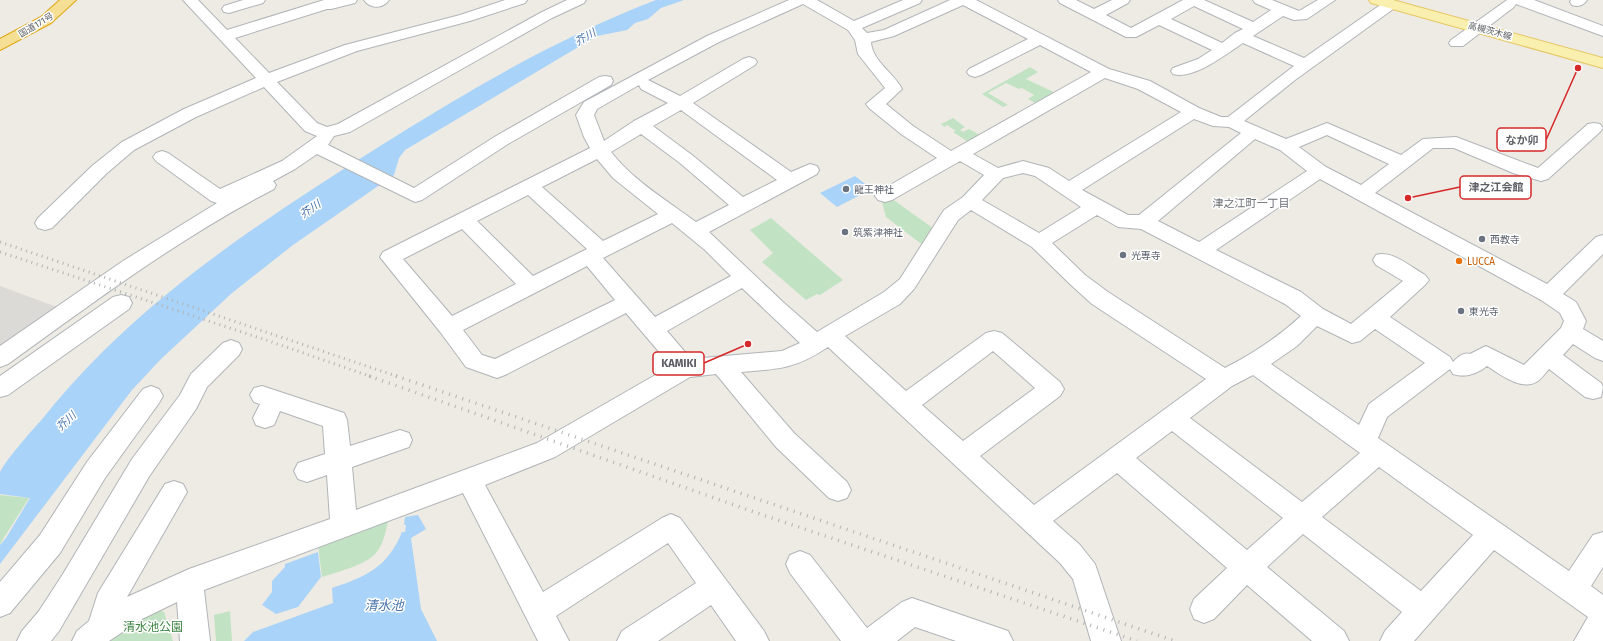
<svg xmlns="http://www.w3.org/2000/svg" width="1603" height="641" font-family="'Fira Sans','Noto Sans JP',sans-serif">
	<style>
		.industrial { fill: #dcdad6 }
		.green { fill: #c2e3c3 }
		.water { fill: #a9d3f8 }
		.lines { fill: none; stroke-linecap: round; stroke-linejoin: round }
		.minor-casing { stroke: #b1b4b8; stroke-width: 2 }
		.major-casing { stroke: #e6c664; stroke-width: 2 }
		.highway-casing { stroke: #dfa712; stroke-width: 2 }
		.minor { fill: #fff; fill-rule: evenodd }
		.major { fill: #f9efae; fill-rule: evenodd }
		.highway { fill: #f5df94; fill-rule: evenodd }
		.rail-far1 { stroke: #b2b3b3; stroke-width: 3; stroke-dasharray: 1 4.5; stroke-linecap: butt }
		.rail { stroke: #b2b3b3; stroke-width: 3.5; stroke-dasharray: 1 6; stroke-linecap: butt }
		.worship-dot { fill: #6b7280; stroke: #fff; stroke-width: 1.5 }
		.food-dot { fill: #e8710a; stroke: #fff; stroke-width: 1.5 }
		.labels { text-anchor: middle; stroke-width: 3; stroke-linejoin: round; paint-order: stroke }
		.far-street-label { font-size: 9px; fill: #5c5f63; stroke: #fff }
		.worship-label { font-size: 10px; fill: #5b616d; stroke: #fff; text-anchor: start }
		.food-label { font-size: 10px; fill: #c56008; stroke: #fff; text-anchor: start }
		.water-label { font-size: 11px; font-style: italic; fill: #4773a9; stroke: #fff }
		.neighbourhood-label { font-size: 11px; fill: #6d7175; stroke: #fff }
		.near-park-label { font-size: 12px; fill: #3c8242; stroke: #fff }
		.near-water-label { font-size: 13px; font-style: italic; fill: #4773a9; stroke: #fff }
		.leader { fill: none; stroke: #d62828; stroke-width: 1.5 }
		.callout-dot { fill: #d62828; stroke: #fff; stroke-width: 1.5 }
		.callout { fill: #fff; stroke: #d62828; stroke-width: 1.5 }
		.callout-label { font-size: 11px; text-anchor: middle; font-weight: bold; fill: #5c5f63 }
	</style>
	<rect width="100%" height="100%" fill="#edebe4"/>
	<path class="industrial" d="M0,286L57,307L0,346Z"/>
	<path class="green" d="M1030,67L1038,72L1026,79L1056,93L1037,104L1028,99L1034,95L1022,88L1019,89L1006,83L988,93L1008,105L1003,107L982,94Z
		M953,118L965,127L960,130L963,132L969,129L982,136L970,143L953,132L956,131L947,125L944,127L941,124Z
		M891,198L934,229L924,246L886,217L882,202Z
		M771,218L843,280L820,295L817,294L806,300L762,262L773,253L750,230Z
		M0,495L29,498L0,544Z
		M389,518C386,529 384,544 376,553C366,565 337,572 322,577L318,545Z
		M157,610L164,612L173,641H102Z
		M230,611L232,641H216L214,615Z"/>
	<path class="water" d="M656,0H684L661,8L648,19L635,23L627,30L597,36L405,150L399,158L394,175L293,245L232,293L161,359L132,390L0,564V545L6,538L30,498L0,494C0,488 0,480 0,473C1,465 36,426 44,417C134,304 256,224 377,148C466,92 557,38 656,0Z
		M855,176L872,189L837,207L820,193Z
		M418,515L426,529L411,538L421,609L437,641H244L253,632L333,603L332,588C367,576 387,568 402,532H405L406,525H404L405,517Z
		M318,552L321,577L298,607L276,614L262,605L272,592V581L285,567V564Z"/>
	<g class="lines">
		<g class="minor-casing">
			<path id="minor" d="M183,0H198L227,30L324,0H357L355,3L331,9H327L235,38L269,73L345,45L460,15L505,0H527L525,3L470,21L357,51L277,82L317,123L327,127L338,124L542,12L567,0H586L584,3L552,18L350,132L334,136L328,145L414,188L496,136L599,77L605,76L611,77L613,81L611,85L508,144L422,200L415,202L317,154L295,169L273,181L276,185L274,189C179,238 94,302 8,364L0,367V346L123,261L217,203L211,201L156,161L153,157L156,153L162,151L168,153L220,189L282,161L317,136L305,131L264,87L196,117L134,150L106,174L52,228L45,230L38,228L35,223L38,218L92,166L122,142L184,109L256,78Z
				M243,0H265L263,3L229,13L224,12L222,9L224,6Z
				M364,0H389C383,9 370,9 364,0Z
				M789,0H817L854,21L903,0H922L920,3L862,28L867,33L884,30L950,0H976L1109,69L1150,81L1199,108L1221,117H1228L1294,66L1243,43C1226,54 1194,80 1173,74L1171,71L1173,68L1198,59L1212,50L1159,25L1136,37H1126L1060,3L1058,0H1076L1094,9L1112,0H1130L1128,3L1106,15L1131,28L1183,0H1204L1253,22L1271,10L1255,3L1253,0H1272L1299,11L1318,0H1335L1307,19L1294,20L1283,16L1253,36L1304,58L1386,1L1393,0L1398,4L1396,7L1295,80L1244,121L1286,139L1327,123L1401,155L1423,139L1456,137L1538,168L1588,124L1594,123L1600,124L1603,128L1600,132L1548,179L1541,181L1513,173L1454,148H1433L1375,193L1547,284L1596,237L1603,235V254L1563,294L1576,302L1586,321L1583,329L1603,341V361L1595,358L1573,344L1563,355L1601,383L1603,387L1601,397L1593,399L1585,397L1549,369C1545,373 1542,378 1538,381C1522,392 1500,374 1487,366C1477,374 1465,378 1453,374L1450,369L1387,417L1378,438L1569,571L1593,535L1603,532V567L1591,586L1603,595V641H1574L1588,617L1494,550L1414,641H1380L1385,631L1402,612L1303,534L1267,567L1344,631L1349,641H1312L1247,585L1214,619L1204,623L1194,619L1190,609L1194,599L1227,568L1117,473L1053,521L1080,545L1095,564L1121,641H1091L1073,579L1060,563L828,347C795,369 779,369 741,372L794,433L847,482L851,490L847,498L838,501L829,498L776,447L716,374L690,377L555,457L485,485L543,592L662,518L671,514L680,518L764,631L769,641H736L711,605L658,641H617L622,631L696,583L668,543L556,616L569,641H538L463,493L204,590L210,641H180L177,602L142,619L109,641H72L77,631L89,621L98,593L165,484L174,481L183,484L187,492L127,597L189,569L330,519L327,475L307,482L298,479L294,471L298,463L325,454L323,426L280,411L274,425L265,428L256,425L253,418L260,404L254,402L250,395L254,388L262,386L344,413L347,420L350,446L400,430L409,433L412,440L409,447L352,467L356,510L537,443L671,366L626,313L505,375L497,378L466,367L441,333L380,257L383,252L590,148L584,137L576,115L584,102L707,36ZM803,4L848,30L855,40L858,54L885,88L866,104L869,108L901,134L937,158L878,192L875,196L878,200L885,202L892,200L960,161L984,175L963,197L944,210L900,279L884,292L817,332L783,302L709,232L817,174L819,170L817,166L810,164L791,172L693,103L755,65L757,62L755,59L749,57L743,59L680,96L648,80L719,42ZM963,5L1028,39L969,69L967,72L969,75L975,77L981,75L1040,45L1091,72L951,151L913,126L886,104L902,89C894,73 872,61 871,42L894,36ZM1194,6L1243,29L1235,33L1222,43L1171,19ZM1105,78L1138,89L1181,112L1069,181L1049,168L1023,161L998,168L973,154ZM639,85L641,89L668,103L634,121L604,141L594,115L597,109ZM681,110L777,180L743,197L692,155L653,126ZM1194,119L1213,126L1229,127L1241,133L1139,215H1128L1082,190ZM641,134L680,163L729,205L696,222C666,200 634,181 611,152ZM1327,135L1389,164L1361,185L1326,167L1299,147ZM1255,139L1280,150L1307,171L1199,242L1158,221ZM597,159L613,178L658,214L603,241L542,187ZM1023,173L1035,176L1081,207L1039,233L982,200L1003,178ZM1320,179L1541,300L1560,313L1564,321L1561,328L1524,365L1486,346L1470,354C1463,352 1458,357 1453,362L1450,357L1390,317L1425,285L1429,280L1425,275C1411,267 1392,250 1376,255L1373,260L1376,265L1403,281L1351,324L1323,309L1301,292L1216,250ZM528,195L587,249L533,276L477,221ZM971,210L1032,247L1071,285L1092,304L1206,379L1034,505L980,456L1060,396L1064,389L1060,382L1002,333L994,331L986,333L906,391L845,336L900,304L914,289L958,220ZM1097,215L1118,227L1141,229L1285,304L1301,316C1278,337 1253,354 1225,368L1108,292L1085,275L1052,243ZM672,223L705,250L731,276L655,317L603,258ZM462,229L516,284L452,316L403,259ZM587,266L615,300L495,359L482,355L463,330ZM742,288L800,343L782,351L691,359L667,331ZM1317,326L1352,343L1360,341L1375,329L1425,363L1369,404L1359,425L1271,364L1297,346ZM993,351L1035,388L963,441L922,405ZM1253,375L1360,453L1302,502L1190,418L1232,386ZM1172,431L1283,518L1247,550L1136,458ZM1379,467L1473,535L1421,591L1322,517Z
				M1507,0H1534L1603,26V36L1516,4L1514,7L1463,46H1451L1449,43L1451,40Z
				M1571,0H1587C1583,6 1578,7 1572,5L1570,2Z
				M121,295L129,297L132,303L129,309L8,395L0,397V376L113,297Z
				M231,340L239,343L242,349L239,355L207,387L196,409L150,475L59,631L51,641H17L22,631L39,611L63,574L132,459L180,395L191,374L223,343Z
				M151,386L159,389L163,396L159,403L105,478L60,553L10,613L0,617V582L40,535L87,462L143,389Z
				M800,551L810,555L867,628L902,602L912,598L1008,631L1013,641H956L915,627L897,641H841L790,573L786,564L790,555Z"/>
		</g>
		<g class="major-casing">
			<path id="major" d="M1369,0H1393L1603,58V68L1371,3Z"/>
		</g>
		<g class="highway-casing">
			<path id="highway" d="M60,0H76L51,23L0,50V39L41,17Z"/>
		</g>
		<use href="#minor" class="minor"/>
		<use href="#major" class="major"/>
		<use href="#highway" class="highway"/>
		<path class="rail-far1" d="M0,242L399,377
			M0,252L272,342L372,377"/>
		<path class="rail" d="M369,376L757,513L1137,641
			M396,376L1175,641"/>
	</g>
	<g class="worship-dot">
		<circle cx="846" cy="189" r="4"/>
		<circle cx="845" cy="232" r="4"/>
		<circle cx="1482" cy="239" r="4"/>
		<circle cx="1123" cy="255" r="4"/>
		<circle cx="1461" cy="311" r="4"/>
	</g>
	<circle class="food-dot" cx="1459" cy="261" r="4"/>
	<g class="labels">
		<g class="far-street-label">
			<text transform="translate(36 25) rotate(-31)" y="3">国道171号</text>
			<text transform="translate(1490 31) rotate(15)" y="3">高槻茨木線</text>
		</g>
		<g class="worship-label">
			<text x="854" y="193">龍王神社</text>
			<text x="853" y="236">筑紫津神社</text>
			<text x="1490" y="243">西教寺</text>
			<text x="1131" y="259">光専寺</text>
			<text x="1469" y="315">東光寺</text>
		</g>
		<g class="food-label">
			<text x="1467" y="265">LUCCA</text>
		</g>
		<g class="water-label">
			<text transform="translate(585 37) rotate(-30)" y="4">芥川</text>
			<text transform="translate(310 209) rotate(-34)" y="4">芥川</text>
			<text transform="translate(66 421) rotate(-44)" y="4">芥川</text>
		</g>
		<g class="neighbourhood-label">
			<text x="1251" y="207">津之江町一丁目</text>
		</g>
		<g class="near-park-label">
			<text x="153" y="631">清水池公園</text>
		</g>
		<g class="near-water-label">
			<text x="384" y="610">清水池</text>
		</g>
	</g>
	<path class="leader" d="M1578 68L1546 140M1408 198L1460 187M748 344L704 363"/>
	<g class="callout-dot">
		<circle cx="1578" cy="68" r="4"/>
		<circle cx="1408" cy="198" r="4"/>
		<circle cx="748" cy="344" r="4"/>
	</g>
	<g class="callout">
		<rect x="1497" y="128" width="49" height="23" rx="4"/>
		<rect x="1460" y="176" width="71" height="23" rx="4"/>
		<rect x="653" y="352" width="51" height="23" rx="4"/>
	</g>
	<g class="callout-label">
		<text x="1522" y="144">なか卯</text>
		<text x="1496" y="191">津之江会館</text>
		<text x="679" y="367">KAMIKI</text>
	</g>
</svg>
